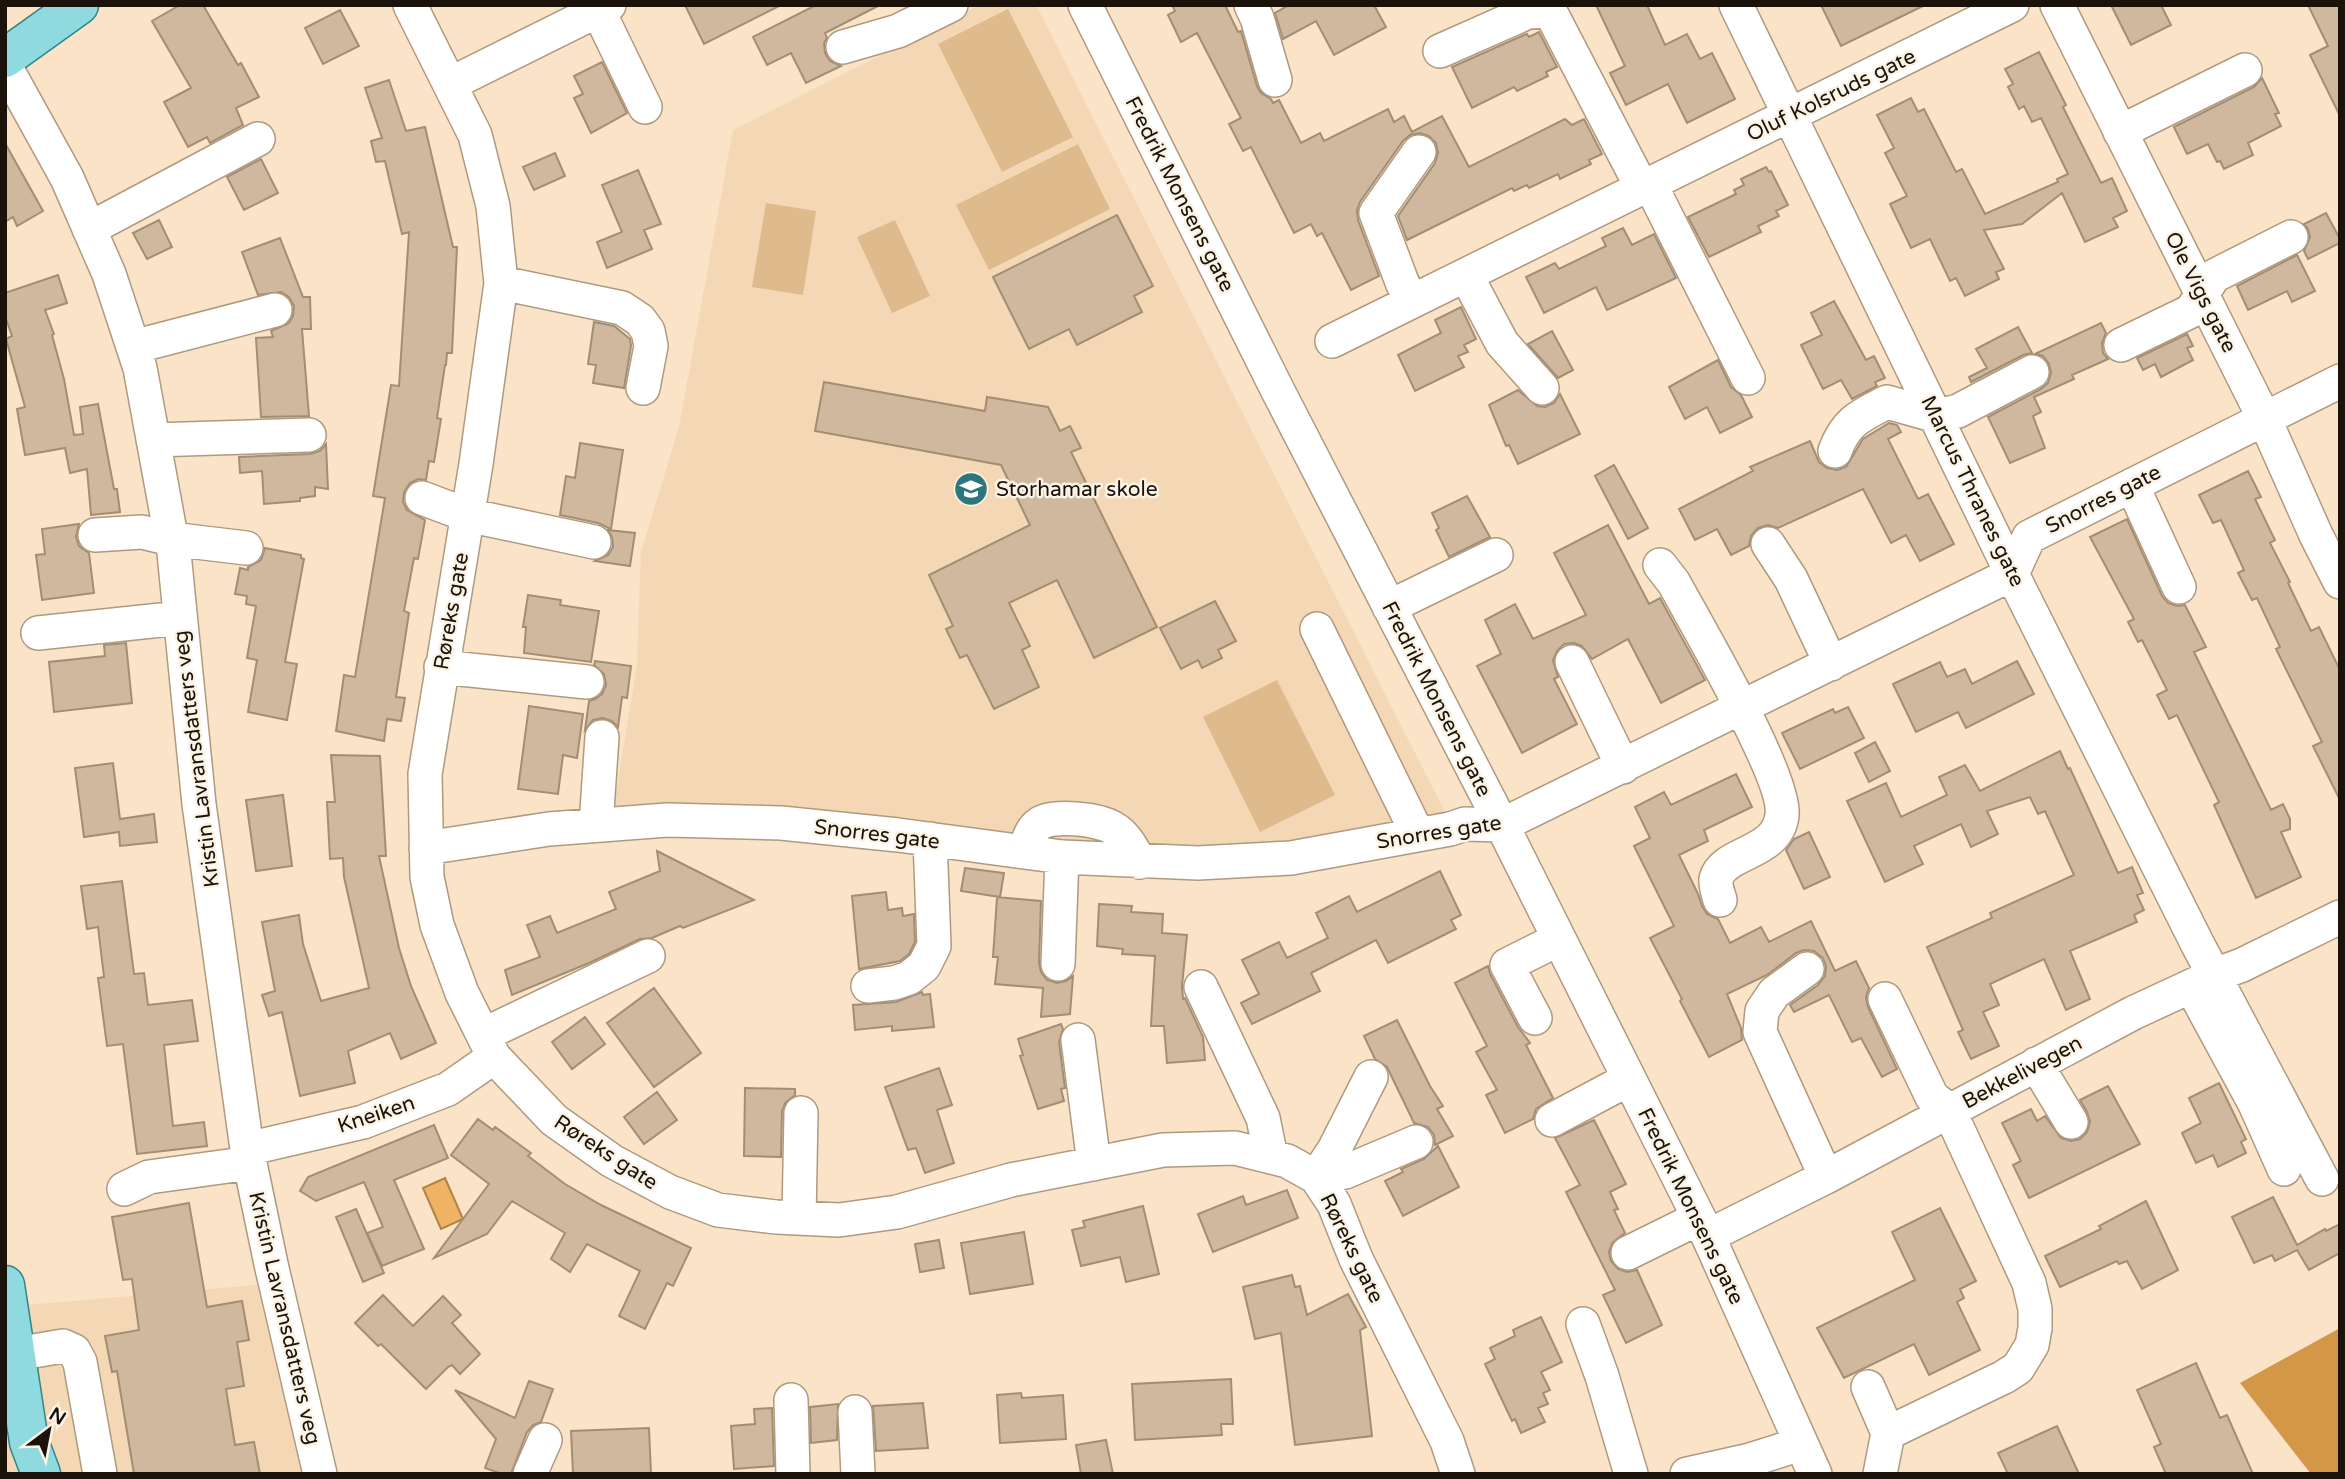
<svg xmlns="http://www.w3.org/2000/svg" width="2345" height="1479" font-family="'Varela Round',sans-serif">
	<style>
		.built { fill: #f4d7b5 }
		.green { fill: #dfba8c }
		.forest { fill: #d39847 }
		.water { fill: #efb363; stroke: #af8348; stroke-width: 2 }
		.building { fill: #cfb89d; stroke: #a38e73; stroke-width: 2 }
		.lines { fill: none; stroke-linecap: round; stroke-linejoin: round }
		.minor-casing { stroke: #af9a7f; stroke-width: 36 }
		.major-casing { stroke: #348486; stroke-width: 41 }
		.minor { stroke: #fff; stroke-width: 33 }
		.major { stroke: #8edadf; stroke-width: 38 }
		.labels { text-anchor: middle; stroke-width: 5; stroke-linejoin: round; paint-order: stroke }
		.street-label { font-size: 21px; fill: #1b1309; stroke: #fcf3e7 }
		.poi-label { font-size: 21px; fill: #1b1309; stroke: #fcf3e7; text-anchor: start }
	</style>
	<rect width="100%" height="100%" fill="#fbe3c7"/>
	<path class="built" d="M980,5H1036L1449,820L1193,855L613,810L637,665L641,552L679,427L733,130Z
		M257,1285L302,1474H5V1307Z"/>
	<path class="green" d="M1008,9L1073,137L1002,172L938,44Z
		M1078,144L1110,209L989,270L956,205Z
		M766,203L816,211L803,295L752,287Z
		M895,220L930,296L892,313L857,237Z
		M1277,680L1335,795L1260,832L1203,717Z"/>
	<path class="forest" d="M2340,1328V1474H2311L2240,1383Z"/>
	<path class="water" d="M445,1178L463,1219L441,1229L423,1188Z"/>
	<path class="building" d="M180,5H203L238,65L241,63L259,97L236,108L243,125L210,143L207,137L188,147L164,102L191,88L152,21Z
		M685,5H781L704,44Z
		M816,5H880L825,33L827,38L824,43L825,53L830,61L841,66L806,83L791,53L767,65L753,37Z
		M1172,5H1225L1238,32L1241,31L1257,86L1261,93L1271,99L1273,103L1279,100L1301,143L1320,133L1324,141L1388,109L1394,122L1404,116L1412,132L1442,116L1469,167L1565,119L1572,125L1584,119L1602,154L1589,160L1591,164L1560,179L1558,174L1529,188L1527,185L1514,191L1512,188L1407,240L1398,216L1435,163L1438,153L1436,143L1429,136L1420,133L1410,135L1403,141L1360,202L1357,210L1358,220L1379,276L1351,290L1322,233L1317,236L1311,224L1294,233L1251,147L1243,151L1229,124L1241,118L1197,33L1181,42L1168,15L1175,11Z
		M1289,5H1374L1386,27L1334,55L1316,21L1283,39L1275,13Z
		M1596,5H1647L1665,45L1687,34L1700,59L1712,53L1735,99L1687,123L1668,84L1626,105L1610,73L1625,66Z
		M1821,5H1925L1841,46Z
		M2111,5H2161L2171,25L2131,45Z
		M2308,5H2340V116L2310,55L2328,46Z
		M340,10L359,46L323,64L305,28Z
		M1539,32L1557,67L1546,72L1548,76L1517,91L1514,87L1472,108L1452,67L1524,35L1527,34L1529,37Z
		M2039,52L2066,105L2063,107L2101,183L2112,178L2127,211L2113,218L2118,227L2085,242L2062,193L2022,224L1984,230L2004,269L1996,272L1999,279L1965,296L1956,278L1950,281L1930,239L1911,248L1890,204L1907,196L1885,153L1894,148L1877,115L1911,98L1918,112L1924,109L1956,172L1962,169L1985,214L2058,182L2057,179L2068,174L2041,118L2032,122L2024,106L2019,109L2008,87L2013,84L2005,69Z
		M602,62L627,113L591,133L574,98L583,94L574,76Z
		M2262,78L2279,113L2275,114L2281,126L2248,143L2253,155L2224,169L2220,161L2217,162L2208,144L2187,154L2174,127L2254,87Z
		M389,80L406,131L425,127L453,247H457L452,353H447L446,365H445L437,418L441,419L434,462L429,461L426,480L418,479L410,483L404,492L403,502L407,510L425,520L418,559L414,558L404,611L409,613L396,697L405,698L401,721L387,719L384,741L336,731L344,675L355,677L385,498L373,496L391,385L399,386L409,232L402,234L385,161L376,162L371,141L382,138L365,88Z
		M5,143L43,211L17,226L13,217L5,222Z
		M555,153L565,176L534,190L523,167Z
		M261,159L278,193L244,210L227,177Z
		M1766,167L1769,172L1771,171L1788,205L1776,211L1779,216L1758,226L1761,232L1709,257L1688,217L1736,194L1734,190L1744,185L1741,179Z
		M638,170L661,224L644,230L652,249L607,268L597,242L622,232L602,185Z
		M2326,213L2340,239V243L2308,259L2304,251L2310,237L2308,229L2304,224Z
		M1117,215L1153,286L1134,296L1142,312L1077,345L1069,329L1029,349L993,277Z
		M159,220L172,247L147,259L133,233Z
		M1623,228L1632,245L1654,234L1676,278L1607,310L1596,287L1544,313L1526,277L1555,263L1559,269L1606,246L1602,238Z
		M280,238L303,297H310L311,329H302L309,416L261,417L256,338L273,337L271,331L289,323L293,316L294,306L289,297L281,292L258,295L242,252Z
		M2297,255L2315,291L2292,302L2287,291L2248,310L2237,286Z
		M58,275L67,303L45,310L54,334L52,335L64,379L74,435L83,434L80,407L98,404L114,489H117L120,512L91,515L87,469L70,473L65,448L25,455L17,409L25,407L6,339L12,336L5,316V293Z
		M1834,301L1866,360L1874,356L1885,378L1875,382L1877,386L1852,399L1841,380L1823,389L1801,345L1822,335L1811,313Z
		M1461,307L1476,339L1464,345L1468,352L1458,356L1464,367L1415,391L1398,355L1441,333L1435,320Z
		M594,322L614,326L630,339L631,346L624,388L593,383L596,365L588,364Z
		M2101,323L2106,333L2102,343L2103,353L2108,359L2072,375L2074,379L2034,397L2041,412L2033,416L2045,448L2010,463L1988,417L2041,389L2048,383L2051,373L2049,364L2043,356L2035,354Z
		M2018,327L2032,353L2023,355L1971,382L1969,377L1987,368L1976,349Z
		M1552,331L1573,370L1558,378L1528,344Z
		M2187,334L2193,346L2187,348L2193,360L2161,377L2155,364L2143,370L2137,358Z
		M1718,360L1731,387L1741,395L1752,417L1720,433L1707,407L1685,419L1669,387Z
		M824,382L985,411L987,397L1048,407L1060,431L1070,426L1081,448L1071,452L1157,627L1094,658L1057,580L1009,603L1030,646L1022,650L1039,687L994,709L967,655L960,658L946,629L953,626L929,575L1030,525L1001,465L815,431Z
		M1518,390L1537,406L1545,407L1554,403L1560,394L1580,434L1518,464L1509,445L1506,446L1489,405Z
		M1889,423L1897,425L1901,432L1888,439L1918,499L1928,494L1954,544L1920,561L1906,535L1891,543L1863,489L1778,528L1768,525L1758,528L1751,536L1749,546L1731,555L1717,529L1695,540L1679,509L1753,471L1750,467L1810,441L1819,462L1827,468L1837,470L1846,467L1863,439Z
		M580,443L623,450L611,529L598,523L560,515L566,476L575,478Z
		M326,444L328,489L315,487V496L300,498V501L264,504L262,471L240,473L239,457L310,454L320,451Z
		M1614,465L1648,528L1628,539L1595,476Z
		M2248,471L2261,497L2255,499L2275,540L2270,543L2290,582L2288,583L2311,631L2319,627L2340,670V800L2313,746L2322,742L2276,649L2280,647L2257,598L2252,600L2238,573L2244,570L2221,520L2213,523L2199,495Z
		M1467,496L1490,537L1449,557L1436,530L1439,528L1432,513Z
		M2127,519L2162,596L2168,603L2177,606L2185,605L2206,647L2194,652L2271,810L2283,804L2290,819V829L2281,832L2301,877L2256,898L2214,805L2219,802L2177,715L2169,719L2157,695L2167,690L2142,640L2138,642L2128,622L2134,619L2090,537Z
		M79,524L76,537L79,546L89,553L94,593L42,600L36,555L45,554L42,529Z
		M1608,525L1649,604L1660,598L1705,680L1661,703L1628,639L1592,659L1582,646L1574,643L1564,644L1557,651L1553,660L1558,677L1554,679L1577,724L1522,753L1477,666L1501,654L1485,620L1515,604L1533,639L1586,615L1554,553Z
		M608,530L635,533L630,566L595,561L608,555L613,547L612,537Z
		M265,548L301,555V558L304,559L285,662L297,664L287,720L248,712L257,660L247,658L256,606L246,604L247,596L235,594L240,568L248,570V567L261,560Z
		M528,595L561,600L560,605L599,611L591,662L524,653L526,627H523Z
		M1215,601L1236,641L1218,650L1222,658L1202,668L1198,660L1181,669L1160,628Z
		M126,643L132,703L54,712L49,662L105,656L104,645Z
		M595,661L631,666L627,698L622,697L618,727L612,721L603,718L593,720L585,730L589,701L595,699L602,694L606,685L604,674L594,665Z
		M2017,661L2034,694L1966,728L1958,712L1916,732L1893,684L1940,662L1947,677L1965,669L1972,684Z
		M529,706L583,714L577,758L563,755L558,794L518,789Z
		M1848,707L1864,738L1800,769L1782,733L1833,709L1835,713Z
		M1875,742L1890,771L1869,782L1855,753Z
		M2060,751L2068,769L2070,768L2118,873L2132,867L2143,893L2137,895L2144,910L2134,915L2137,922L2070,951L2090,999L2066,1010L2044,959L1990,984L1999,1005L1983,1012L1999,1046L1971,1059L1958,1032L1963,1030L1927,947L1992,918L1990,913L2074,875L2045,811L2038,814L2030,797L1987,811L1998,834L1971,847L1961,824L1914,846L1923,864L1885,882L1847,801L1886,783L1901,817L1947,795L1939,777L1965,765L1980,791Z
		M331,755L380,756L386,856H379L399,948L411,986L436,1043L401,1059L390,1033L348,1051L355,1083L300,1096L282,1012L269,1016L262,995L275,991L262,922L299,915L303,944L321,1001L369,988L344,877L343,858L330,859L327,802H335Z
		M113,763L120,819L154,814L157,842L120,846L119,832L84,837L75,768Z
		M1736,774L1752,807L1704,830L1708,841L1679,855L1698,894L1702,906L1707,914L1718,919L1730,943L1761,927L1769,942L1811,921L1835,971L1856,961L1869,988L1866,997L1868,1007L1897,1069L1882,1077L1861,1038L1852,1042L1829,995L1794,1012L1790,1005L1818,985L1825,976L1826,966L1823,958L1814,951L1804,950L1796,953L1767,975L1727,994L1741,1028L1742,1040L1709,1057L1680,1001L1682,999L1650,938L1674,926L1634,846L1650,838L1635,807L1664,792L1671,805Z
		M283,795L292,866L256,871L246,800Z
		M1809,832L1830,877L1804,889L1786,850L1794,839Z
		M657,851L754,900L683,928L680,926L652,938L640,939L589,963L512,995L505,970L540,957L527,925L550,916L557,933L616,909L609,892L660,871Z
		M965,868L1004,873L1000,897L961,891Z
		M1440,871L1461,915L1451,920L1456,929L1388,963L1376,940L1311,973L1320,991L1252,1024L1241,1003L1259,994L1242,960L1279,942L1287,958L1328,938L1316,913L1349,896L1357,912Z
		M122,881L134,974L144,973L148,1005L192,1000L198,1041L164,1045L173,1126L204,1122L207,1146L137,1154L123,1044L107,1046L98,978L104,977L98,927L87,929L81,886Z
		M886,892L888,910L902,908L903,916L914,914L915,942L909,954L900,961L859,969L852,896Z
		M997,897L1041,901L1039,963L1041,972L1047,980L1057,983L1066,981L1073,976L1070,1014L1041,1017L1043,988L995,984L998,957H993Z
		M1099,904L1132,906L1131,912L1163,914L1162,933L1187,935L1182,986L1183,999L1185,998L1203,1037L1205,1060L1167,1063L1164,1026H1151L1155,956L1122,954L1123,949L1097,946Z
		M1488,966L1490,974L1518,1027L1530,1043L1526,1045L1553,1098L1536,1109L1533,1119L1505,1133L1486,1095L1497,1090L1476,1052L1487,1046L1455,983Z
		M654,988L701,1053L654,1087L607,1023Z
		M922,992L923,995L930,994L934,1027L892,1031V1026L855,1030L853,1005L896,1002Z
		M585,1017L605,1044L572,1069L552,1042Z
		M1397,1020L1430,1086L1443,1106L1437,1109L1453,1136L1435,1145L1434,1135L1428,1127L1414,1123L1387,1067L1375,1059L1364,1036Z
		M1061,1024L1063,1029L1059,1042L1065,1088L1061,1089L1064,1101L1038,1109L1020,1056L1023,1055L1018,1039Z
		M939,1068L952,1105L937,1110L954,1163L925,1173L916,1148L908,1150L885,1087Z
		M2219,1083L2246,1139L2241,1142L2246,1153L2218,1167L2213,1155L2196,1163L2182,1133L2201,1123L2189,1098Z
		M2108,1086L2140,1144L2029,1198L2013,1165L2021,1161L2002,1123L2031,1109L2037,1121L2045,1116L2061,1138L2071,1141L2080,1139L2087,1132L2090,1122L2087,1112L2080,1100Z
		M745,1088L795,1089V1095L785,1103L782,1112L781,1157L744,1156Z
		M657,1092L677,1120L644,1144L624,1117Z
		M478,1119L493,1130L495,1127L531,1153L528,1156L565,1184L601,1205L691,1248L673,1286L667,1283L645,1329L619,1316L640,1271L587,1244L570,1272L551,1259L565,1233L512,1201L487,1234L434,1258L489,1184L451,1155Z
		M1594,1120L1626,1184L1610,1192L1618,1209L1614,1210L1625,1233L1612,1243L1609,1252L1611,1261L1618,1269L1627,1272L1637,1270L1662,1325L1626,1343L1603,1295L1615,1290L1566,1192L1580,1185L1555,1138Z
		M434,1125L448,1158L394,1180L424,1249L382,1266L367,1233L383,1227L364,1182L316,1201L300,1191L308,1177Z
		M1438,1146L1459,1187L1403,1216L1385,1181L1403,1172L1401,1169L1424,1159Z
		M1287,1190L1298,1218L1213,1252L1198,1214L1243,1196L1246,1205Z
		M2273,1197L2297,1245L2325,1229L2326,1231L2340,1224V1253L2309,1270L2297,1250L2275,1261L2272,1255L2254,1263L2232,1217Z
		M2146,1201L2178,1270L2142,1289L2127,1261L2119,1264L2117,1261L2060,1287L2045,1256L2101,1229L2099,1226Z
		M189,1203L207,1307L242,1301L249,1340L237,1342L244,1386L226,1389L235,1445L254,1442L260,1474H134L117,1371L112,1372L105,1336L139,1330L132,1279L123,1280L112,1217Z
		M1143,1206L1159,1274L1126,1282L1120,1257L1081,1266L1072,1230L1085,1227L1083,1221Z
		M1940,1208L1976,1281L1960,1289L1964,1298L1957,1302L1980,1350L1929,1375L1914,1344L1844,1378L1817,1328L1915,1280L1892,1232Z
		M356,1209L384,1273L363,1282L336,1217Z
		M1024,1232L1033,1284L970,1294L961,1243Z
		M939,1240L944,1268L920,1272L915,1244Z
		M1292,1275L1295,1287L1300,1286L1307,1315L1348,1294L1366,1327L1360,1330L1372,1436L1295,1445L1281,1333L1255,1339L1243,1287Z
		M383,1295L413,1326L443,1296L461,1315L452,1323L480,1354L460,1374L452,1365L448,1367L426,1389L381,1344L378,1346L355,1323Z
		M1541,1317L1562,1362L1541,1372L1550,1390L1543,1393L1548,1404L1538,1408L1545,1422L1521,1433L1515,1419L1512,1421L1485,1364L1495,1359L1490,1348L1515,1336L1513,1330Z
		M2196,1363L2220,1418L2227,1415L2253,1474H2166L2154,1447L2161,1444L2137,1390Z
		M1231,1379L1233,1424H1221L1222,1435L1135,1440L1132,1384Z
		M529,1381L553,1389L541,1422L533,1425L527,1432L511,1474H502L485,1468L496,1439L455,1390L515,1418Z
		M1021,1393L1022,1398L1063,1395L1066,1439L1000,1443L997,1395Z
		M923,1403L928,1448L876,1451L873,1406Z
		M838,1404L837,1440L811,1443L810,1407Z
		M772,1408L774,1466L734,1469L731,1426L755,1424L754,1409Z
		M2057,1426L2079,1474H2008L1998,1453Z
		M649,1428L651,1474H573L571,1431Z
		M1106,1440L1113,1474H1081L1076,1445Z"/>
	<g class="lines">
		<g class="minor-casing">
			<path id="minor" d="M410,5L475,135L493,206L501,283L476,464L425,774L427,877L437,925L462,993L494,1057L554,1120L612,1161L670,1192L718,1210L776,1217L839,1220L897,1212L1011,1180L1163,1150L1235,1148L1287,1161L1316,1177L1334,1204L1356,1259L1447,1441L1458,1474
				M1085,5L1278,391L1502,825L1708,1236L1815,1474
				M1251,5L1257,18L1275,80
				M1736,5L2012,574L2198,945L2322,1179
				M2057,5L2264,418L2316,535L2340,582
				M598,10L645,107
				M843,47L898,31L951,5
				M1440,51L1528,12L1550,11L1642,188
				M5,66L67,178L109,274L140,368L174,553L199,804L247,1149L271,1264L320,1474
				M450,84L609,5
				M2120,132L2245,70
				M1650,184L1748,378
				M89,229L258,139
				M1466,275L1502,343L1542,388
				M501,283L622,308L640,320L648,331L651,346L643,388
				M1411,302L1402,282L1376,213L1419,152
				M1332,341L2012,5
				M2121,345L2191,311L2214,276L2291,237
				M133,347L275,310
				M153,440L309,435
				M1835,451C1846,421 1860,416 1887,402L1936,416L1958,411L2032,372
				M2132,485L2179,587
				M422,498L467,515L594,542
				M95,535L142,532L171,539L246,548
				M1768,544L1791,579L1831,664
				M1660,565L1674,583C1696,624 1787,778 1782,815C1778,855 1723,851 1716,879C1715,885 1718,893 1720,900
				M1389,607L1496,555
				M1317,629L1417,833
				M38,633L180,618
				M1572,662L1623,767
				M441,667L587,682
				M596,825L602,737
				M426,848L549,829L667,820L781,823L898,835L1062,857L1198,863L1291,858L1450,829L1465,824L1502,825L2012,574L2029,537L2340,381
				M1024,852C1028,843 1030,830 1039,824C1052,814 1099,819 1113,828C1126,835 1133,850 1140,862
				M1058,964L1062,857
				M1807,969L1774,993L1762,1011L1760,1032L1826,1177
				M868,986L894,983L909,978L924,966L934,946L930,839
				M2191,986L2255,1104L2284,1169
				M1201,987L1263,1118L1271,1157
				M1885,999L1932,1097L1949,1110L2029,1283L2035,1309V1328L2032,1345L2018,1368L2004,1377L1888,1433
				M1535,1018L1507,965L1559,939
				M483,1035L648,956
				M1078,1040L1094,1164
				M2036,1064L2071,1122
				M1371,1077L1334,1150L1316,1177L1345,1172L1416,1142
				M1552,1120L1629,1079
				M247,1149L363,1122L448,1089L494,1057
				M124,1189L149,1177L250,1163
				M799,1218L801,1113
				M1708,1236L1826,1177L2133,1013L2215,975L2242,965L2340,917
				M1628,1253L1699,1218
				M1583,1324L1602,1376L1631,1474
				M16,1354L63,1346L74,1351L80,1362L100,1474
				M1868,1387L1888,1433L1880,1474
				M791,1400L793,1474
				M855,1412L858,1474
				M530,1474L545,1440
				M1687,1474L1750,1460L1801,1444"/>
		</g>
		<g class="major-casing">
			<path id="major" d="M5,58L79,5
				M5,1285L29,1442L41,1474"/>
		</g>
		<use href="#minor" class="minor"/>
		<use href="#major" class="major"/>
	</g>
	<defs>
		<g id="school-disc" transform="scale(1.75)"><circle r="9.5" fill="#2d777c" stroke="#fcf3e7"/><path d="M0-5L7-2L0 1L-7-2ZM-4 1L0 2.5L4 1V4Q0 6-4 4Z" fill="#fff"/></g>
	</defs>
	<g fill-rule="evenodd">
		<use href="#school-disc" x="971" y="489"/>
	</g>
	<g class="labels">
		<g class="street-label">
			<text transform="translate(1831 95) rotate(-26)" y="7">Oluf Kolsruds gate</text>
			<text transform="translate(1180 194) rotate(63)" y="7">Fredrik Monsens gate</text>
			<text transform="translate(2201 292) rotate(63)" y="7">Ole Vigs gate</text>
			<text transform="translate(1973 491) rotate(64)" y="7">Marcus Thranes gate</text>
			<text transform="translate(2103 499) rotate(-27)" y="7">Snorres gate</text>
			<text transform="translate(451 611) rotate(-80)" y="7">Røreks gate</text>
			<text transform="translate(1437 699) rotate(63)" y="7">Fredrik Monsens gate</text>
			<text transform="translate(196 759) rotate(-97)" y="7">Kristin Lavransdatters veg</text>
			<text transform="translate(1439 832) rotate(-9)" y="7">Snorres gate</text>
			<text transform="translate(877 834) rotate(7)" y="7">Snorres gate</text>
			<text transform="translate(2022 1072) rotate(-28)" y="7">Bekkelivegen</text>
			<text transform="translate(376 1114) rotate(-18)" y="7">Kneiken</text>
			<text transform="translate(606 1152) rotate(33)" y="7">Røreks gate</text>
			<text transform="translate(1691 1206) rotate(64)" y="7">Fredrik Monsens gate</text>
			<text transform="translate(1352 1248) rotate(64)" y="7">Røreks gate</text>
			<text transform="translate(285 1318) rotate(77)" y="7">Kristin Lavransdatters veg</text>
		</g>
		<g class="poi-label">
			<text x="996" y="496">Storhamar skole</text>
		</g>
	</g>
	<rect width="2345" height="1479" fill="none" stroke="#1b1309" stroke-width="14"/>
	<g transform="translate(49 1430) rotate(32)" stroke="#fcf3e7" stroke-width="5" paint-order="stroke">
	<path d="M0-5L12 26L0 18L-12 26Z" fill="#1b1309"/>
	<text y="-10" font-size="19" font-weight="bold" text-anchor="middle" fill="#1b1309">N</text>
	</g>
</svg>
